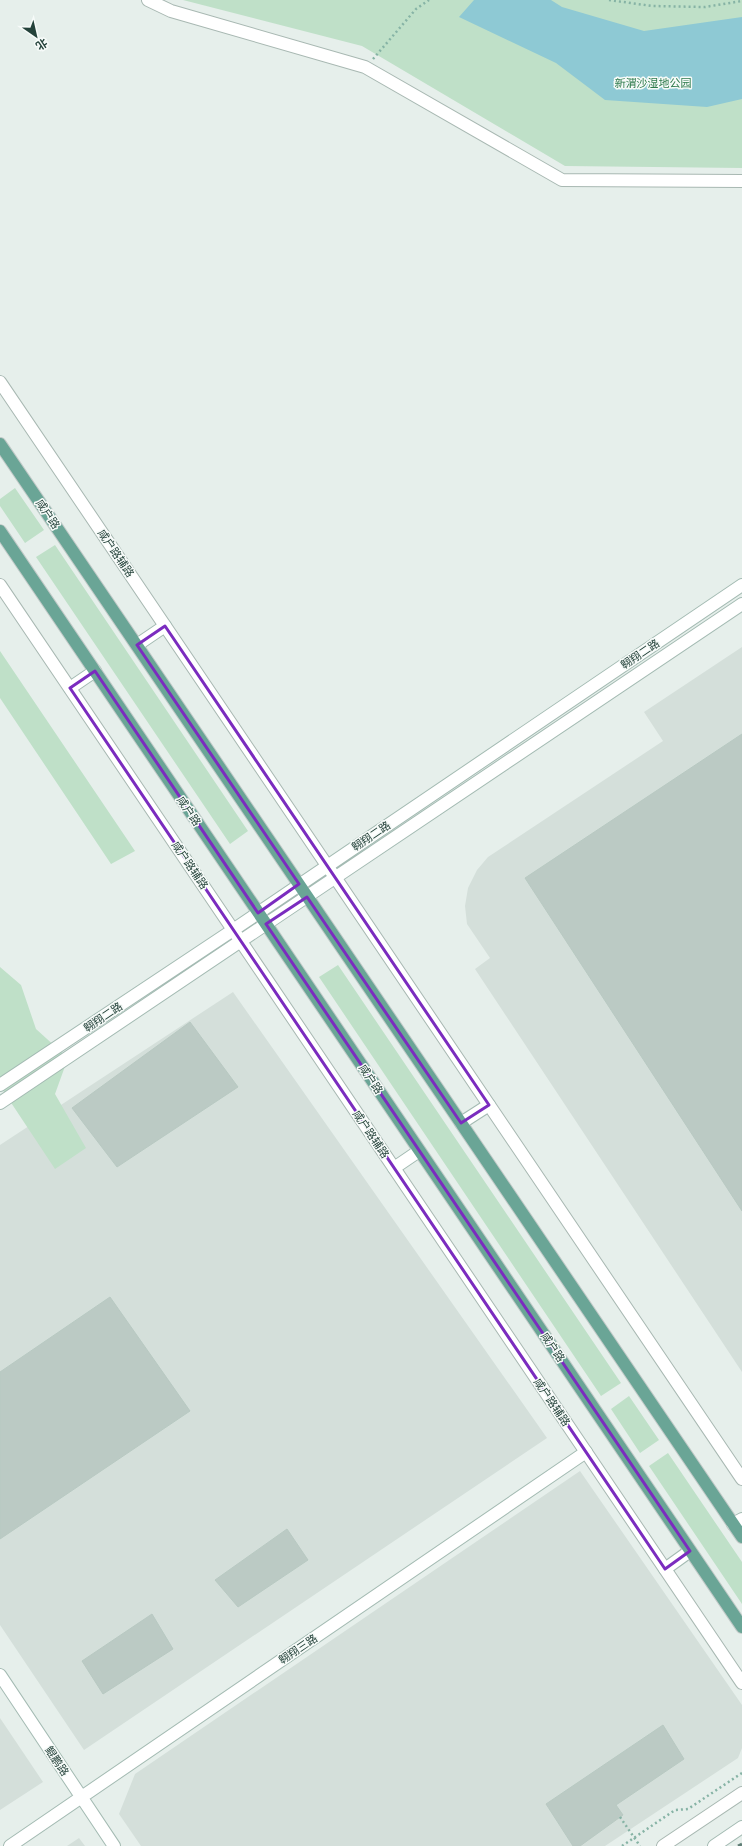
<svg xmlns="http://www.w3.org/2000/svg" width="742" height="1846" font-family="'Space Grotesk','Noto Sans SC',sans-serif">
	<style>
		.built { fill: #d4dfda }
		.green { fill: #bfe0c8 }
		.water { fill: #8ec9d4 }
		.building { fill: #bbcac4; stroke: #b8c9c2 }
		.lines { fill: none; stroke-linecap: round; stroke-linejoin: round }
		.street-casing { stroke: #a8b8b2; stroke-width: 14 }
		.secondary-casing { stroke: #a4bbb3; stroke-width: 14 }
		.primary-casing { stroke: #c2cac8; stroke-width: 14 }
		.path { stroke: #86b3a5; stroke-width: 2.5; stroke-dasharray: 2 3; stroke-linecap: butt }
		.street { stroke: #fff; stroke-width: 12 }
		.secondary { stroke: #fff; stroke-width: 12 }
		.primary { stroke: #6aa596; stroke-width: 12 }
		.rail { stroke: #5f7d75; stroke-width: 3; stroke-dasharray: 8 4; stroke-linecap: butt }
		.marked { fill: none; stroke: #7b2cbf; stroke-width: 3; stroke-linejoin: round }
		.labels { text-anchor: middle; stroke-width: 3; stroke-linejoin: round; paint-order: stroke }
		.park-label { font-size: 11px; fill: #2d7a4b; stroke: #f7fbf9 }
		.street-label { font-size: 11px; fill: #24423a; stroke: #f7fbf9 }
	</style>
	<rect width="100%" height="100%" fill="#e6efeb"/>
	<path class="built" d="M742,647V1372L475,969L490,958L467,924L465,906L468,888L477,870L488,857L663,741L644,712Z
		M233,992L547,1438L84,1750L0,1625V1145Z
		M580,1471L742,1705V1748L738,1758L605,1846H141L119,1814L135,1774Z
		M0,1718L43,1782L0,1810Z
		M79,1838L85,1846H67Z"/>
	<path class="green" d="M183,0H742V168L565,166L362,46Z
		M15,488L44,530L25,543L0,506V499Z
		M55,545L248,831L230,844L36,557Z
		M0,651L135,851L111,864L0,698Z
		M338,965L621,1383L601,1396L319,977Z
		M0,967L21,985L36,1029L68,1058L55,1094L86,1148L55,1169L0,1086Z
		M629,1396L659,1440L640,1453L611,1409Z
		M668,1453L742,1562V1604L649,1466Z"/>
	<path class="water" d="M474,0H551L562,7L644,31L742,17V99L707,107L605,100L556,63L459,17Z"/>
	<path class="building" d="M742,734V1211L525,878Z
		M190,1022L238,1087L117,1167L72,1108Z
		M110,1297L190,1411L0,1539V1372Z
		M287,1529L308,1560L238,1607L215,1580Z
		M152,1614L173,1649L103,1694L82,1661Z
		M663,1725L684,1759L616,1805L623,1815L580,1846H573L546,1804Z"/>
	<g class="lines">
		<g class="street-casing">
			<path id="street" d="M148,0L171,11L365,67L562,180L742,181
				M0,382L742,1479
				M0,585L742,1683
				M663,1846L742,1793"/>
		</g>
		<g class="secondary-casing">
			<path id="secondary" d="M137,645L165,626
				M70,688L95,671
				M0,1085L233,930L742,585
				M0,1103L742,604
				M461,1123L489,1105
				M394,1168L419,1151
				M733,1524L742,1519
				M665,1569L690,1551
				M0,1675L114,1846
				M10,1846L586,1452
				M714,1846L742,1827"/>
		</g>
		<g class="primary-casing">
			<path id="primary" d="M0,444L742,1537
				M0,531L742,1627"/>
		</g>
		<path class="path" d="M609,0L652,6L705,7L742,1
			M373,59L416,9L429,0
			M620,1817L640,1846
			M622,1846L675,1810L688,1809L742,1773"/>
		<use href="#street" class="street"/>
		<use href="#secondary" class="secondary"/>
		<use href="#primary" class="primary"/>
		<path class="rail" d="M738,1846L742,1844"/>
	</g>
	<path class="marked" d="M165,626L489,1105L461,1123L307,897L266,924L690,1551L665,1569L70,688L95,671L258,913L299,884L137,645Z"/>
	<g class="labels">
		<g class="park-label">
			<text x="653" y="87">新渭沙湿地公园</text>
		</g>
		<g class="street-label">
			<text transform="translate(48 514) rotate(56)" y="4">咸户路</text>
			<text transform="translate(116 553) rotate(56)" y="4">咸户路辅路</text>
			<text transform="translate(640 654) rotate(-34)" y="4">翱翔二路</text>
			<text transform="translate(189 811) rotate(56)" y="4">咸户路</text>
			<text transform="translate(371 836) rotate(-34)" y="4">翱翔二路</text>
			<text transform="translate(190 865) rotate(56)" y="4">咸户路辅路</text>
			<text transform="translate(103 1017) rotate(-34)" y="4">翱翔二路</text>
			<text transform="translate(371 1079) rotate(56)" y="4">咸户路</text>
			<text transform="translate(371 1134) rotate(56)" y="4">咸户路辅路</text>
			<text transform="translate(553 1347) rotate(56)" y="4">咸户路</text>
			<text transform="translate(552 1402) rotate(56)" y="4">咸户路辅路</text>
			<text transform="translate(298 1649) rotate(-34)" y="4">翱翔三路</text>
			<text transform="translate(57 1761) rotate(56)" y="4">鲲鹏路</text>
		</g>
	</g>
	<g transform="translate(36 36) rotate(146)" stroke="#f7fbf9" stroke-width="3" paint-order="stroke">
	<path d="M0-3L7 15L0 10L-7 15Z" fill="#24423a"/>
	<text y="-6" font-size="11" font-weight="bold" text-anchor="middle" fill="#24423a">北</text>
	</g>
</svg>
